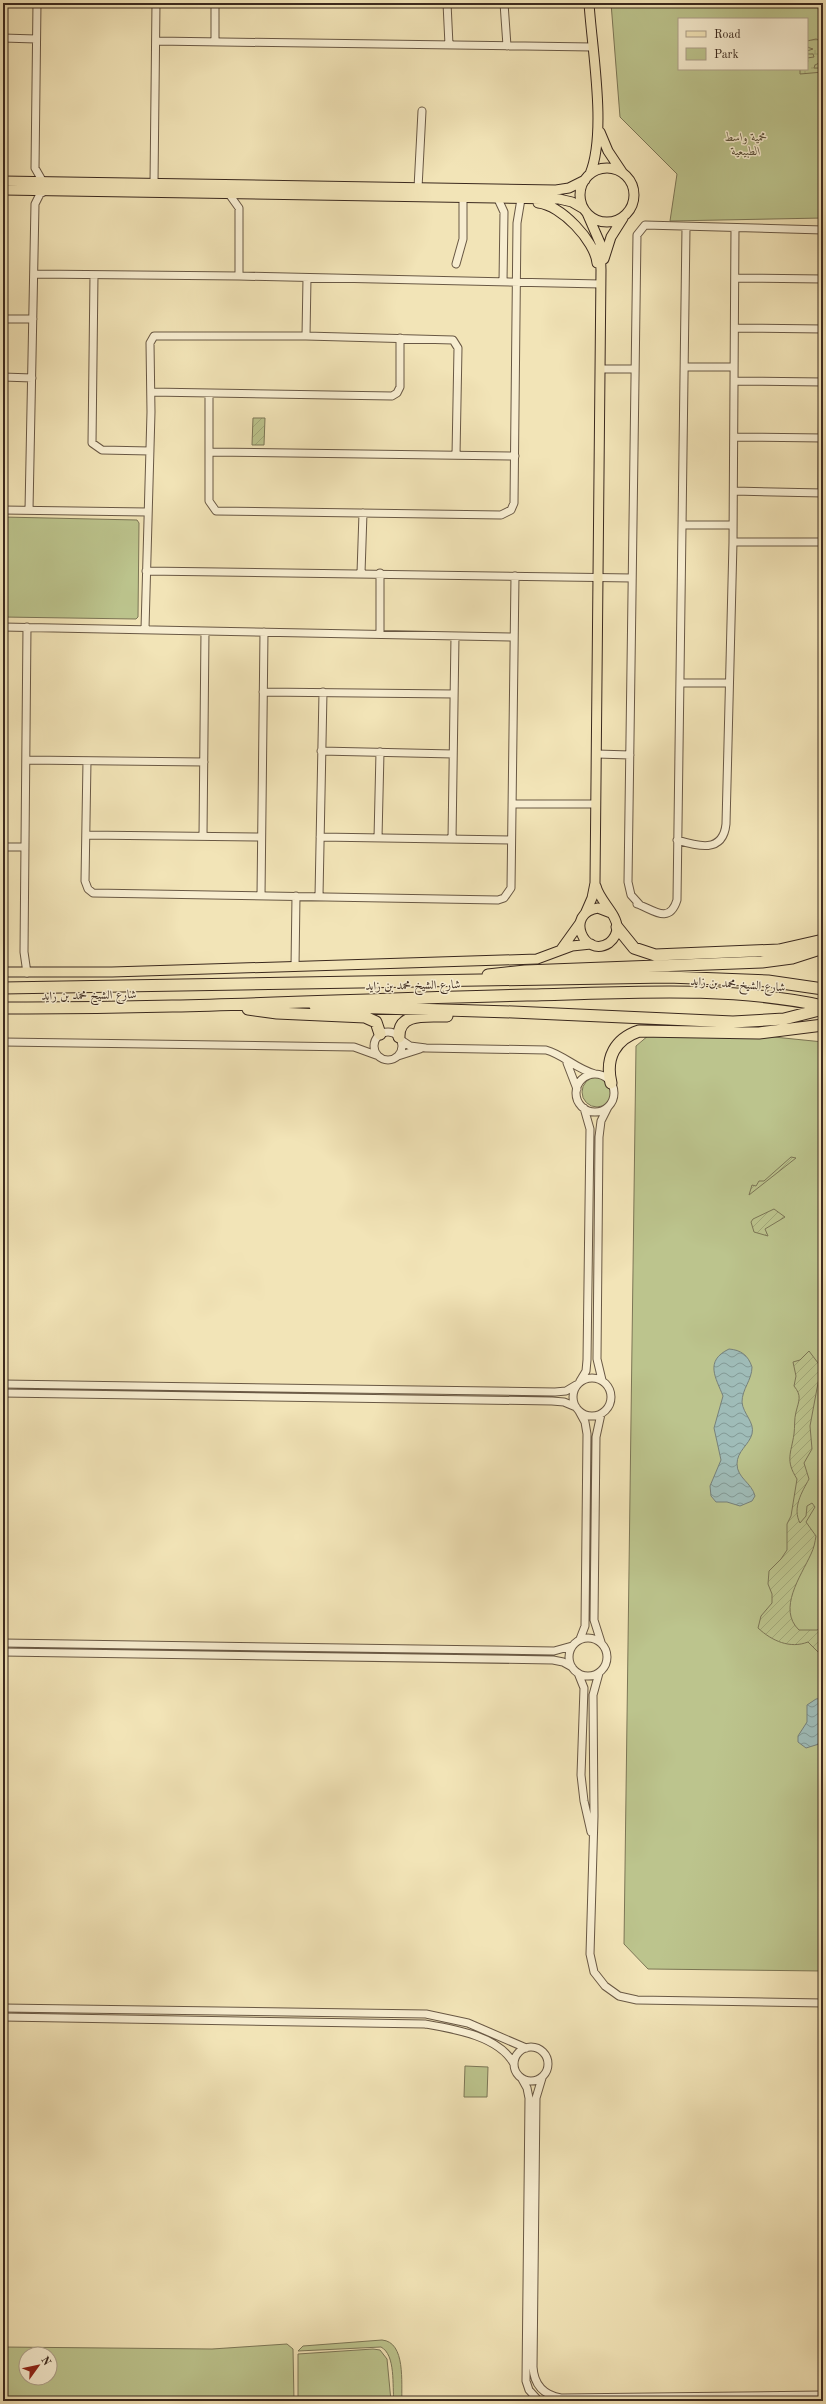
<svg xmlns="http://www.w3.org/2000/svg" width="826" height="2404" font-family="'Old Standard TT',Amiri,serif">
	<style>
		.green { fill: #bcc48d; stroke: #7c7656; fill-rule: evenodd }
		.wetland { fill: url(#wetland-marsh); stroke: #7c7656 }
		.garden { fill: url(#garden-furrows); stroke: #7c7656 }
		.water { fill: url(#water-waves); stroke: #77817a }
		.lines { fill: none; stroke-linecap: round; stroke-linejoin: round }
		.minor-casing { stroke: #695844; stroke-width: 9 }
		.major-casing { stroke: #3b291e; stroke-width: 11 }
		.highway-casing { stroke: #3b291e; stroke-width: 13 }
		.minor { stroke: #f7edd0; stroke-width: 7 }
		.major { stroke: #f2e4b7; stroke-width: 9 }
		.highway { stroke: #f2e4b7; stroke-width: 11 }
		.labels { text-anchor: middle; stroke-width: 3; stroke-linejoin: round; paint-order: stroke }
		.park-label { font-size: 12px; font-style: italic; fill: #5b503a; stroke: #f7edd0 }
		.street-label { font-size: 12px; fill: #3b291e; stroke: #f7edd0 }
	</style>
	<defs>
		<pattern id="wetland-marsh" width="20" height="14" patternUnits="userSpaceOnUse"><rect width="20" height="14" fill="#bcc48d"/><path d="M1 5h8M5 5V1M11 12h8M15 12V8" fill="none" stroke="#a2a879"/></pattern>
		<pattern id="garden-furrows" width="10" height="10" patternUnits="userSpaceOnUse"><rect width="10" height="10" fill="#bcc48d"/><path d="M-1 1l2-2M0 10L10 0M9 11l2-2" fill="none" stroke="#a2a879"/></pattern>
		<pattern id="water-waves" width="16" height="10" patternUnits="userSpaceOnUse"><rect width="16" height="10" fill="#9fbcb8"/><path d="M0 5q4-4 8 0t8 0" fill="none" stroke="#839995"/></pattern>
	</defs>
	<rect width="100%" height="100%" fill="#f2e4b7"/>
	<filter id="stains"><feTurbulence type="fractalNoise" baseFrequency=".005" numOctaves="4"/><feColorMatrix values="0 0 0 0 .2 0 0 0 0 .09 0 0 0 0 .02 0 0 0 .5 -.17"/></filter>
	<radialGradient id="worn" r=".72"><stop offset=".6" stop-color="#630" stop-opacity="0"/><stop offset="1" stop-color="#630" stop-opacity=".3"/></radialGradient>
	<path class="green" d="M611,3H823V218L670,221L677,174L620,117ZM679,19H807V69H679Z
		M3,517L137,520L139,523L138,617L136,619L3,617Z
		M649,1035L774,1037L823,1042V1971L648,1969L624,1944L636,1046Z
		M582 1092a15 15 0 1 1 30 0a15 15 0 1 1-30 0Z
		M465,2066L488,2067L487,2097H464Z
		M382,2340C406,2342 401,2383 402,2401H394C392,2386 396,2355 381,2347L298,2351L303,2346Z
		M287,2344L293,2349L294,2401H3V2347L212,2349ZM26,2354H50V2378H26Z
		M373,2349L380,2350L387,2359L391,2401H298V2354Z"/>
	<path class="wetland" d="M816,39L823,41V56L821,59L823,65L819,63L815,65L814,68H823V72L800,74V69H807V58L814,57L813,54H807V51L813,49L807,47V41Z"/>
	<path class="garden" d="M253,418H265L264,445H252Z
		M791,1157L796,1158L749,1195L752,1185L756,1186L759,1181H764Z
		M774,1209L785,1217L765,1229L768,1236L754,1232L751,1222L753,1219Z
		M809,1351L821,1367L810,1426L812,1449L804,1463L809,1479C802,1492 792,1508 800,1523L806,1516L807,1506L812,1503L815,1507L806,1522L816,1536C815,1542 814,1548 811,1554C801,1576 777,1609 799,1630H817L823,1626V1651L818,1652L808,1642C790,1649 772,1641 758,1628L761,1616L772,1603V1594L768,1584L769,1571L781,1559L787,1550V1524L791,1516L797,1479C785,1460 791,1454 794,1434C795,1427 794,1419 796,1412C799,1400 802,1396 794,1386L796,1376L793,1362L800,1360Z"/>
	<path class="water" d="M729,1349C741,1350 748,1355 752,1367C752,1380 742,1389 742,1402C743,1414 755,1422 752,1434C749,1445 737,1451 737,1464C737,1478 752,1483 755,1496L752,1501L740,1506L727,1502H716L711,1496L710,1486L721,1460L714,1428L723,1396C716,1378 704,1361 729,1349Z
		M823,1698V1736L819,1744L806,1748L798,1742V1736L807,1722V1705L816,1699Z"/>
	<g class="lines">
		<g class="minor-casing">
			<path id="minor" d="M37,3L35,168L43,182
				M447,3L449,45
				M504,3L507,46
				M3,38L36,39
				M156,41L592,47
				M215,42V3
				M154,183L156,3
				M418,188L422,111
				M229,194L239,208V276
				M498,199L504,212L503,282
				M456,264L463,239V197
				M34,274L239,276L601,284
				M94,275L92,443L102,450L150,451
				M735,278L823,279
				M3,319H33
				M735,328L823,329
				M306,336L307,278
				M685,367H734
				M601,369H634
				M3,377L32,378
				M734,381L823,382
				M151,392L392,396L397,393L400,387V338
				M209,393V501L216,511L501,515L511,510L514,503L517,223L521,199
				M734,437L823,438
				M209,452L515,456
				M734,491L823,493
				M822,493L823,329
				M3,510L147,512
				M29,510L35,204L40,194L47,190
				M683,525H733
				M733,542H823
				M146,571L632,578
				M361,573L363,513
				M3,627L514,637
				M145,629L151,412L150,343L154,336H306L453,340L458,348L456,455
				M380,634V573
				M681,683H729
				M263,692L454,694
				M321,751L453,754
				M597,754L630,755
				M27,760L204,762
				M87,761L85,881L88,889L93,893L498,900L504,898L511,888L515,576
				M512,804H596
				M86,835L261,837
				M203,836L205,631
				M320,837L511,840
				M378,838L380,752
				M452,839L455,636
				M677,840C697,846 723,854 726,824L733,542L735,228
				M3,847H25
				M261,896L264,632
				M319,896L323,692
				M637,904C651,908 669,926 677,900L686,228
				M640,905L631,895L628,882L637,235L645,225L823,230
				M295,967L296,896
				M27,973L24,952L27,627
				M374 1046a14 14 0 1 1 28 0a14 14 0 1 1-28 0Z
				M401,1040L410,1046L426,1048L546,1050C564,1055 576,1069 595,1074
				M3,1042L354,1047L376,1055
				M398,1056L420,1049
				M567,1063L577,1089
				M576 1093a19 19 0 1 1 38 0a19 19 0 1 1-38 0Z
				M573 1397a19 19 0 1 1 38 0a19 19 0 1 1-38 0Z
				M602,1380L597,1359L599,1137L601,1121L608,1107
				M580,1381L586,1371L587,1360L590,1129L584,1108
				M3,1384L555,1392L566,1391L576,1385
				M3,1393L552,1401L564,1402L576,1407
				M579,1411L585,1422L587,1434L585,1626L580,1639
				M569 1657a19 19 0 1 1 38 0a19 19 0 1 1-38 0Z
				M601,1642L594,1620L596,1437L601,1414
				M3,1643L554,1651L572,1646
				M3,1652L553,1660L563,1662L572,1667
				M578,1673L584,1688L581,1775L584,1801L591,1832
				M599,1673L593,1695L594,1816L590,1954L594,1972L605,1986L619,1996L637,2000L823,2003
				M3,2008L426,2014L468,2023L526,2048
				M3,2017L425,2024C454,2029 499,2036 514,2064
				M514 2064a17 17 0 1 1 34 0a17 17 0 1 1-34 0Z
				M542,2078L536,2098L533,2367C534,2384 543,2395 561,2398L823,2395
				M522,2079L527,2088L529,2098L526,2381L529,2390L539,2401"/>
		</g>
		<g class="major-casing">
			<path id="major" d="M589,3C592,50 607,132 590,174
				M600,132L608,151L622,172
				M580 195a27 27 0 1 1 54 0a27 27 0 1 1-54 0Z
				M3,181L556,190L569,188L585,180
				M3,190L559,199L572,202L584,209
				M538,203C561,205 595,241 597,263
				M604,259L611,237L623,218
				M596,886C599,900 617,914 617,927C617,933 614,939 609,943C584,959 564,913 598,908L611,913
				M585,914L592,898L595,883L601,270L600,243L587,213
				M562,948L580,923
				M3,972H112L537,959L572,946L591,944"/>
		</g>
		<g class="highway-casing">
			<path id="highway" d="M617,927L634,948L655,955L779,950L823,940
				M488,975L525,971L762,962L792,958L823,948
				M3,988L668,977L768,981L823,989
				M315,1006L513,1012L733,1022L784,1019L823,1009
				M3,1008C178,1009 352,999 527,995C625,993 727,985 823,1006
				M248,1009L277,1013L365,1017L376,1022L380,1034
				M399,1037C398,1011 429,1017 447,1016
				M611,1083C605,1058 615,1039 639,1031L759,1033L823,1025"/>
		</g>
		<use href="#minor" class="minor"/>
		<use href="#major" class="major"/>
		<use href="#highway" class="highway"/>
	</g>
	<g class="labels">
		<g class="park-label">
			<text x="746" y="141">محمية واسط<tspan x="746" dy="14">الطبيعية</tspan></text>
		</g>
		<g class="street-label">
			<text transform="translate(738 984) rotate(4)" y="4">شارع الشيخ محمد بن زايد</text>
			<text transform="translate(413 985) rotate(-1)" y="4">شارع الشيخ محمد بن زايد</text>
			<text transform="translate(89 995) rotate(-1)" y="4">شارع الشيخ محمد بن زايد</text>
		</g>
	</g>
	<rect width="826" height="2404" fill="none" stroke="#f2e4b7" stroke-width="16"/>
	<rect x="4" y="4" width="818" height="2396" fill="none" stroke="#3b291e" stroke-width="2"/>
	<rect x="8" y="8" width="810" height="2388" fill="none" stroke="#3b291e"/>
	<rect x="678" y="18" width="130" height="52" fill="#f7edd0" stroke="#ac9f89"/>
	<rect x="686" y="31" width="20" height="6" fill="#f2e4b7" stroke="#ac9f89"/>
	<text x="714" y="38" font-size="12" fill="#3b291e">Road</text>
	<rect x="686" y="48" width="20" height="12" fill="#bcc48d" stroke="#ac9f89"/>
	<text x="714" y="58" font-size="12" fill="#3b291e">Park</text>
	<g transform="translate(38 2366) rotate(57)"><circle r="19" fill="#f7edd0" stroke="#ac9f89"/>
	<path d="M0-3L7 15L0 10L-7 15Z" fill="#8f2418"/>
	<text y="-6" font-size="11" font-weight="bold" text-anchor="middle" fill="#3b291e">N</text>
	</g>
	<rect width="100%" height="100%" filter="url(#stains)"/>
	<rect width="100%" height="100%" fill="url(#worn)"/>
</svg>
